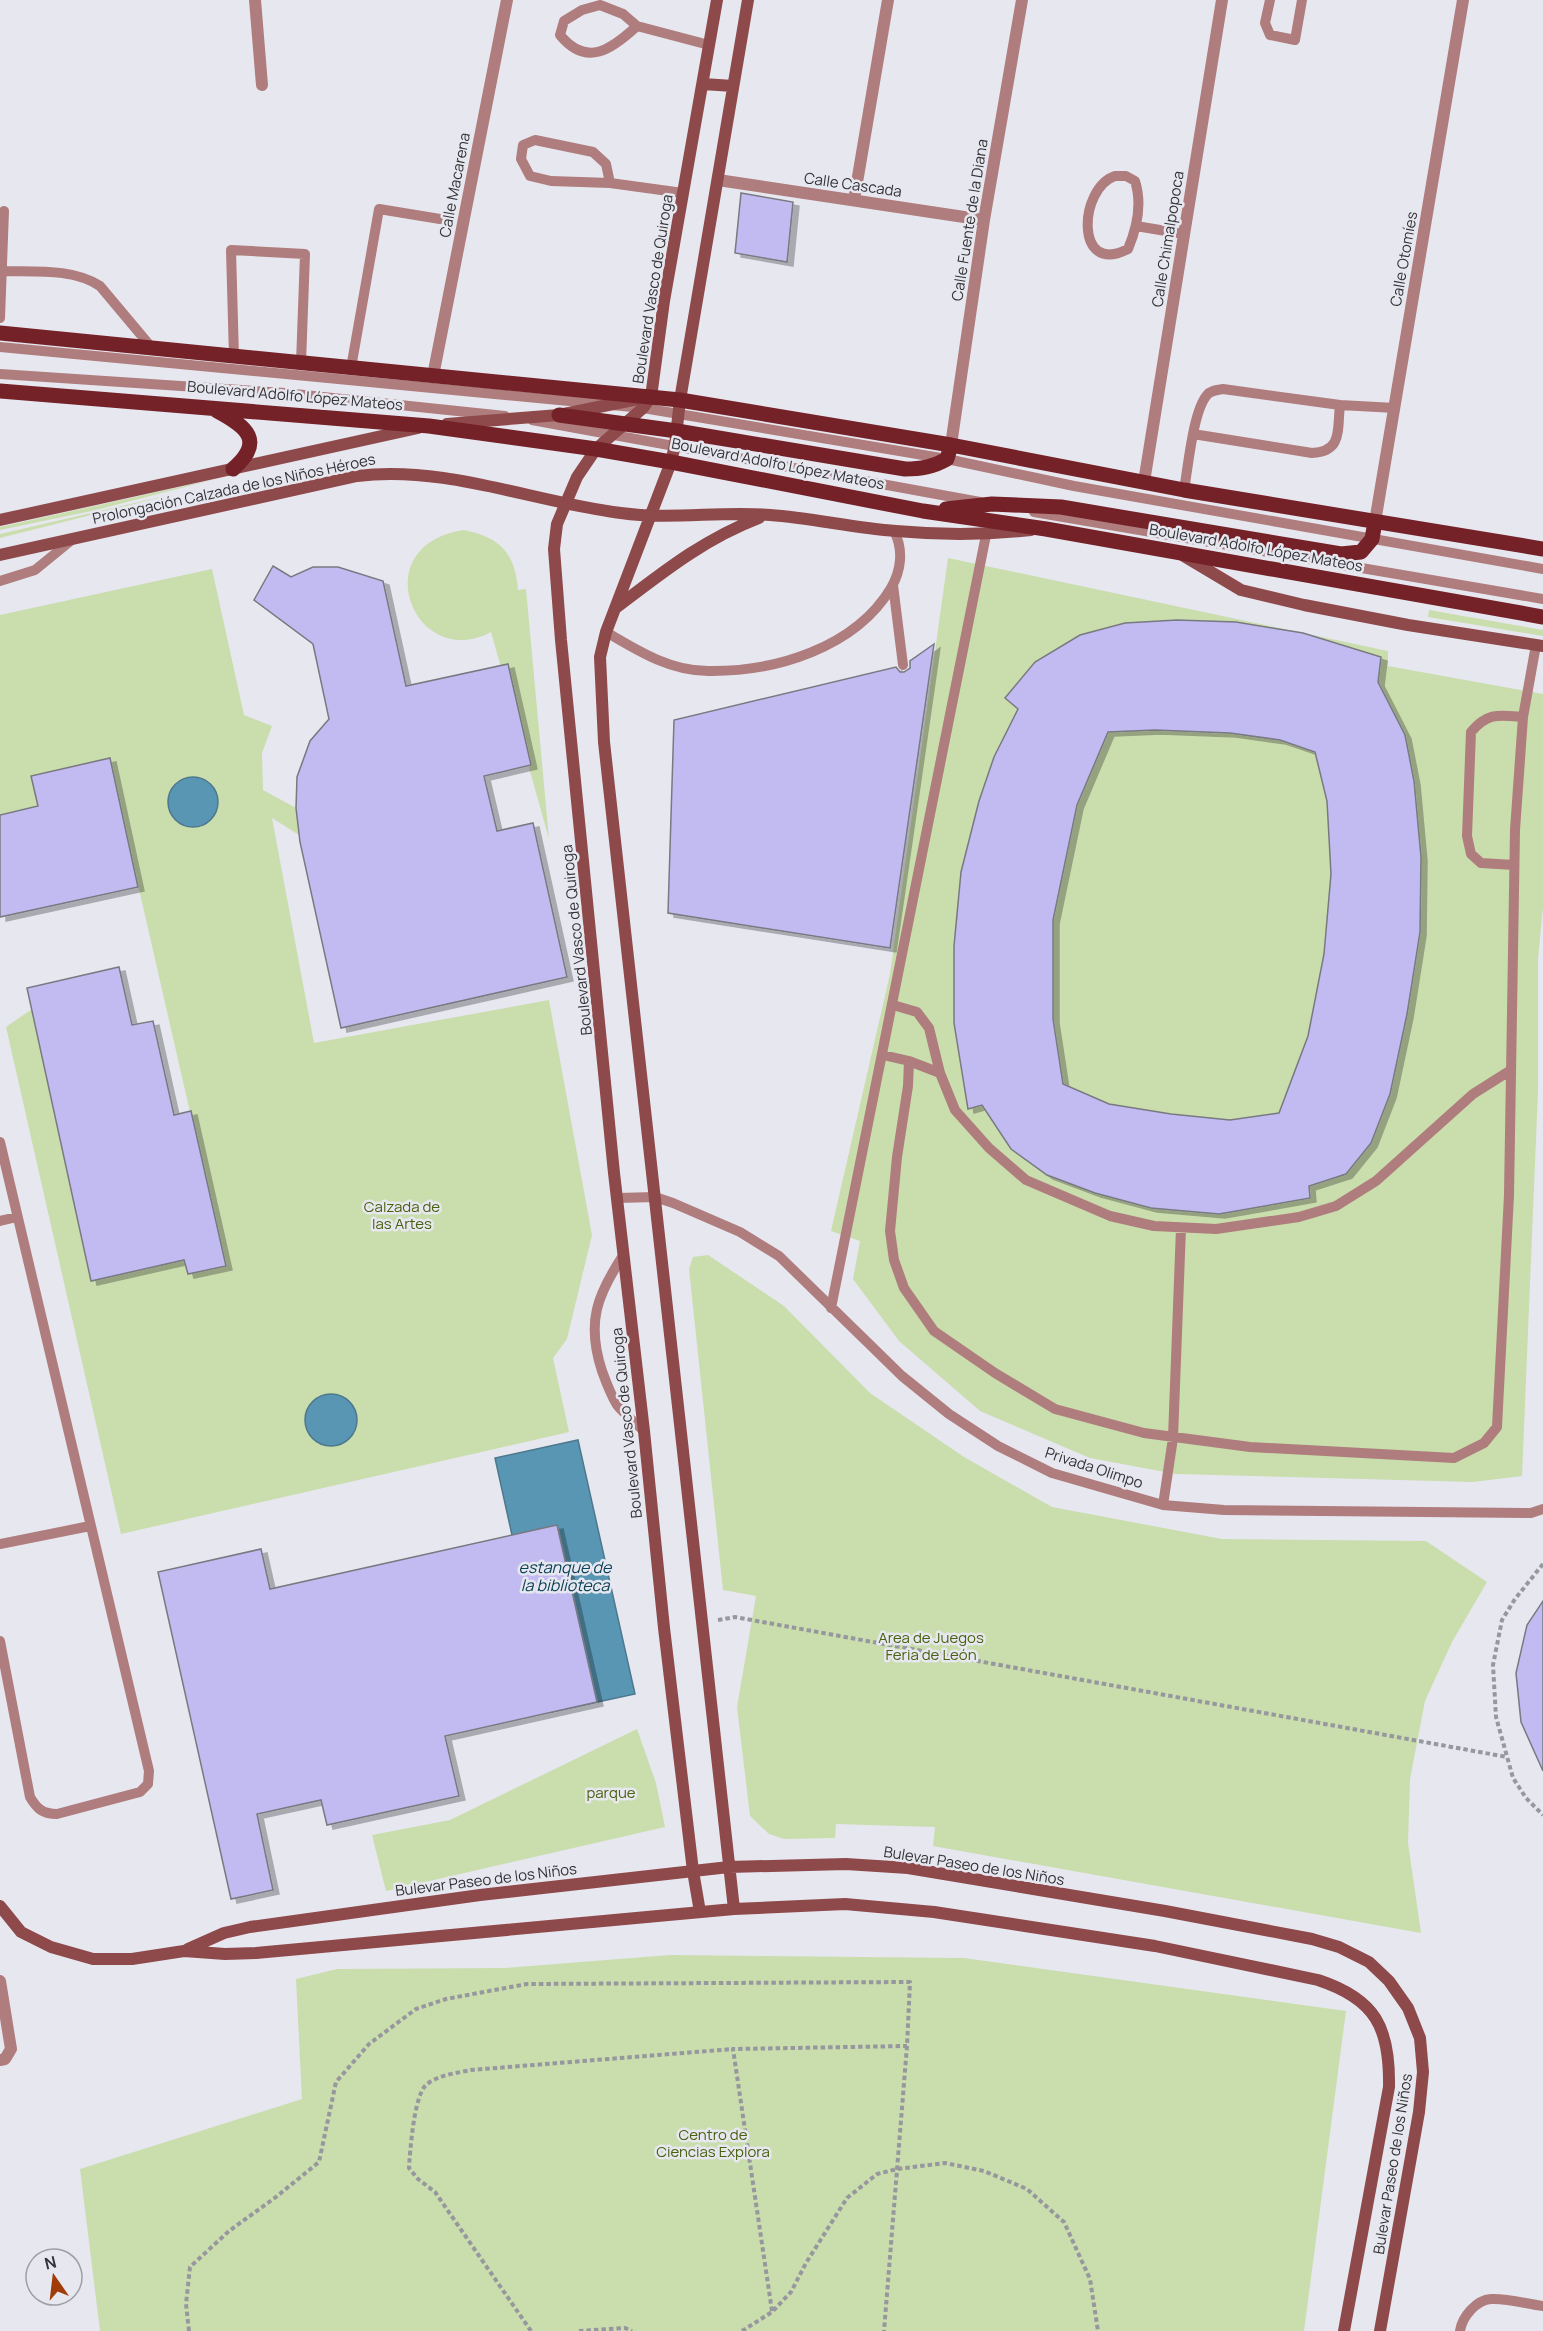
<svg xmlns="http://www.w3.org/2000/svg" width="1543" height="2331" font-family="Manrope,sans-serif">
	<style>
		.green { fill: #caddad }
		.water { fill: #5996b3; stroke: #4e788e; stroke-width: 1.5 }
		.building { fill: #c2bbf2; stroke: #797981; stroke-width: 1.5; fill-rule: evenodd; filter: url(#shadow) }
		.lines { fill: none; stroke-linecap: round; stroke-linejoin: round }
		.path { stroke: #97979e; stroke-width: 4; stroke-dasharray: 4.5 3; stroke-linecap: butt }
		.lane { stroke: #af7d7d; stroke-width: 10 }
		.street { stroke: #af7d7d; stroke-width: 12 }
		.secondary { stroke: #8e494b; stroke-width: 12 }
		.primary { stroke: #742128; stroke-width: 15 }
		.labels { text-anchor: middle; stroke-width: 5; stroke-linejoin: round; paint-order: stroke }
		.street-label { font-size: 15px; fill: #333336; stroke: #e7e7f0 }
		.park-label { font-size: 15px; fill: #4a610f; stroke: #e7e7f0 }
		.water-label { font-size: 16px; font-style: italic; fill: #0c4257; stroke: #e7e7f0 }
	</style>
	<defs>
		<filter id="shadow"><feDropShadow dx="6" dy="4" stdDeviation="0" flood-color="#0004"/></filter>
	</defs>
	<rect width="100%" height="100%" fill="#e7e7f0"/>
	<path class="green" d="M216,479L96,510L0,530V527Z
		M178,493L0,538V534Z
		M464,530C500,537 515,553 518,590L526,589L549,839L491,632C414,673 363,545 464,530Z
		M948,558L1388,651V666L1543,694V907L1538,958V1091L1522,1476L1473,1482L1176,1474L1090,1458L980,1411L899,1341L853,1279L860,1241L831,1231L890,974Z
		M212,569L244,715L272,726L262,753L263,790L296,808L299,835L272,818L314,1043L549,1000L592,1235L567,1339L553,1358L569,1432L121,1534L6,1027L32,1009L184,1260L225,1265L109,758L32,776L44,831L16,812L0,815V615Z
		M1429,610L1543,630V636L1428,617Z
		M708,1255L784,1306L870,1393L964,1457L1052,1507L1222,1539L1426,1541L1487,1582L1452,1642L1425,1701L1410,1779L1408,1843L1421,1933L933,1846L935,1827L836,1824L835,1838L784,1839L769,1834L750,1816L737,1707L756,1596L723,1590L689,1269L693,1257Z
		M637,1729L656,1783L665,1827L386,1891L372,1835L450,1820Z
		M670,1955L964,1958L1346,2011L1304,2331H100L80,2169L302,2099L296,1979L337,1969L504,1968Z"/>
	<path class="water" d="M168 802a25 25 0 1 1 50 0a25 25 0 1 1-50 0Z
		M305 1420a26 26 0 1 1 52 0a26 26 0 1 1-52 0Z
		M578,1440L635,1694L551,1712L495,1458Z"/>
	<path class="building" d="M741,193L793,202L787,262L735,253Z
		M273,566L291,577L313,567H338L383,581L406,686L508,664L531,765L484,776L497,831L533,823L567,977L341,1028L300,842L296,808L297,777L310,741L329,719L313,644L254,600Z
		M1177,620L1236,622L1303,633L1381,657L1378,682L1405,735L1414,781L1421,857L1420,932L1407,1014L1390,1094L1371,1143L1346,1174L1309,1186L1310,1198L1219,1214L1151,1208L1095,1193L1047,1175L1011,1149L982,1105L968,1109L954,1023V946L961,872L979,801L994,757L1018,709L1005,698L1035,662L1080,635L1125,623ZM1155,730L1230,733L1280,740L1315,752L1327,801L1331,874L1324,954L1308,1036L1279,1113L1230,1120L1171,1114L1109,1104L1063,1084L1053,1019V920L1077,805L1108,732Z
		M934,644L890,948L668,913L674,720L896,667L900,672H904L910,668V661Z
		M110,758L138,887L0,917V815L38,806L31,776Z
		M119,967L132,1025L153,1021L174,1115L191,1111L226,1266L188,1274L184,1260L91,1281L27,988Z
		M557,1525L597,1702L445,1736L459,1796L327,1825L321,1800L257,1814L273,1890L231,1899L158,1572L261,1549L270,1589Z
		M1543,1601V1771L1521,1722L1516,1673L1527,1625Z"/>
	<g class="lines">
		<path class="path" d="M1543,1564L1515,1599L1502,1620L1493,1665L1496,1717L1513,1778L1526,1798L1543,1815
			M718,1620L735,1617L1507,1757
			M772,2311L733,2049L907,2046
			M189,2331L186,2304L190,2267L229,2231L276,2197L319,2162L336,2082L369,2044L416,2009L446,1999L527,1984L910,1982L907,2046L884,2331
			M531,2331L435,2192L418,2179L409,2168C410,2151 414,2096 426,2085C437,2075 457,2073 471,2070L733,2049
			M579,2331L625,2328L632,2331
			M742,2331L772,2312L791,2292L806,2263L847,2198L877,2174L897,2169L945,2163L984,2171L1027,2189L1064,2222L1090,2279L1098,2331"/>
		<path class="lane" d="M1270,0L1265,23L1270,35L1295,40L1302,0
			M637,26C612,49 587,68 560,35L564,21L582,10L600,5L623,14L637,26L709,45
			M1115,176H1126L1135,181C1142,203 1137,228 1128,249C1074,277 1079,188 1115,176Z
			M610,183L606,164L593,152L535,140L523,145L521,159L530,176L551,181L610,183L683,193
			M1136,226L1184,234
			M2,271C34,272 73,268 100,286L152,348
			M0,318L4,211
			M0,347L643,408L947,459L1074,486L1543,569
			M234,357L231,250L305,254L301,363
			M351,368L379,209L440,219
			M0,374L285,393L505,416
			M1340,405L1395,408
			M532,420L980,502
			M1184,490C1188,468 1193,411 1207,395C1211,390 1217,390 1223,389L1340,405C1337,430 1343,451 1312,453L1193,434
			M1034,512L1543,599
			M0,581L35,570L73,539
			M893,585L903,665
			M606,632C638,651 670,671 708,671C775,672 855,648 891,588C901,571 904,550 894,531
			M1514,865L1481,863L1471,854L1467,836L1471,732C1488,712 1499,715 1523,717
			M893,1005L917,1012L929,1028L940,1073L955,1110L989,1148L1026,1180L1110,1216L1154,1226L1216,1229L1299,1217L1336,1206L1376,1181L1473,1094L1511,1070
			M883,1055L909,1061L908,1086L897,1157L890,1231L894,1260L904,1288L934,1331L995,1373L1055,1409L1144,1433L1250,1447L1454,1458L1484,1443L1497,1427L1509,1195L1515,830L1523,717L1536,645
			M909,1061L940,1073
			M0,1142L149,1771L148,1784L140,1792L57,1814C43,1814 37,1809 30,1797L0,1641
			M617,1198L655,1197L673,1203L740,1232L779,1256L902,1376L949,1414L998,1446L1052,1473L1163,1505L1224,1510L1531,1513L1543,1509
			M0,1221L17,1217
			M624,1254C597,1295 586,1322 602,1371C606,1382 611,1395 617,1405C624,1414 636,1423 644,1431
			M831,1308L986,535
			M1163,1505L1173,1438L1181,1228
			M0,1544L90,1526
			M1460,2331C1462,2317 1476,2300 1491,2299C1507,2298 1527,2304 1543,2306"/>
		<path class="street" d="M255,0L262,85
			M718,180L984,220
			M854,200L888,0
			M433,376L507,0
			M951,445L984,220L1022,0
			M1144,482L1222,0
			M1375,522L1463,0
			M0,1981L11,2049L5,2059L0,2060"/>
		<path class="secondary" d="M703,84L733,86
			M447,424L559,415L638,399
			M0,520L418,428
			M0,555L357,476C446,465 533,502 621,513C670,520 720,511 770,515C812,518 854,528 896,531C941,535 986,535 1031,530
			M1184,556L1241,590L1304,605L1408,625L1543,646
			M617,607C663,572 704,539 759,518
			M0,1906L21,1932L51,1947L93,1959H132L184,1951L225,1954L256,1953L734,1909L845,1904L934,1912L1155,1946L1318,1980C1376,1999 1390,2028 1389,2087L1344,2331
			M734,1909L604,742L600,657L606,632L671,462L675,445L680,400L748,0
			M700,1912L693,1871L664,1628L644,1431L614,1173L561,640L554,549L557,524L577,477L596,449L643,408L651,397L664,301L717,0
			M188,1949L224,1933L250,1927L480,1895L729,1867L846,1864L908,1868L1165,1911L1312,1939L1339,1947L1369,1962L1389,1981L1408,2008L1420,2038L1423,2072L1419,2112L1380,2331"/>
		<path class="primary" d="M0,333L680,400L951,445L1184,490L1543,549
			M0,391L429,426L596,449L671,462L923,511L1046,529L1543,617
			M217,411C247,427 265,441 233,469
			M559,415L677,431L905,469C921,469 933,467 947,459L951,445
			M946,509L992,504L1061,507L1341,554L1361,552L1372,539L1375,522"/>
	</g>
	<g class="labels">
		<g class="street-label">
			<text transform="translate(455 185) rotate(-79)" y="5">Calle Macarena</text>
			<text transform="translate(853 185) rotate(8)" y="5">Calle Cascada</text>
			<text transform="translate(970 220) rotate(-81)" y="5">Calle Fuente de la Diana</text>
			<text transform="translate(1168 239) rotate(-81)" y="5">Calle Chimalpopoca</text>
			<text transform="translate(1404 259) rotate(-80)" y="5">Calle Otomíes</text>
			<text transform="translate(653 289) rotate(-81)" y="5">Boulevard Vasco de Quiroga</text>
			<text transform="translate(295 396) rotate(5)" y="5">Boulevard Adolfo López Mateos</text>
			<text transform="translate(778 464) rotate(11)" y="5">Boulevard Adolfo López Mateos</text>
			<text transform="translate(234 489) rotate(-12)" y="5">Prolongación Calzada de los Niños Héroes</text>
			<text transform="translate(1256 548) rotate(10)" y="5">Boulevard Adolfo López Mateos</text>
			<text transform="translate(577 940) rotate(-96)" y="5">Boulevard Vasco de Quiroga</text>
			<text transform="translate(627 1423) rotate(-96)" y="5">Boulevard Vasco de Quiroga</text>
			<text transform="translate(1094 1468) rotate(18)" y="5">Privada Olimpo</text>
			<text transform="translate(974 1866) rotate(9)" y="5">Bulevar Paseo de los Niños</text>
			<text transform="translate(486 1880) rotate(-7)" y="5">Bulevar Paseo de los Niños</text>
			<text transform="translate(1393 2164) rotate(-81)" y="5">Bulevar Paseo de los Niños</text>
		</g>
		<g class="park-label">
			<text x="402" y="1212">Calzada de<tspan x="402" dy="17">las Artes</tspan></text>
			<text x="931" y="1643">Area de Juegos<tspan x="931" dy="17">Feria de León</tspan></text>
			<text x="611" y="1798">parque</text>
			<text x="713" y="2140">Centro de<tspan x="713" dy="17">Ciencias Explora</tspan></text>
		</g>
		<g class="water-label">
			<text x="565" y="1573">estanque de<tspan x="565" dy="18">la biblioteca</tspan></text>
		</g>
	</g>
	<g transform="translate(54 2277) rotate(346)"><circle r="28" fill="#e7e7f0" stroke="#9f9fa6" stroke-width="1.5"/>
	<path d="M0-4.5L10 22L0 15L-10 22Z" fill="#a03c09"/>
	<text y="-9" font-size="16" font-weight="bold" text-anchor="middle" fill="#333336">N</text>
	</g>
</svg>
